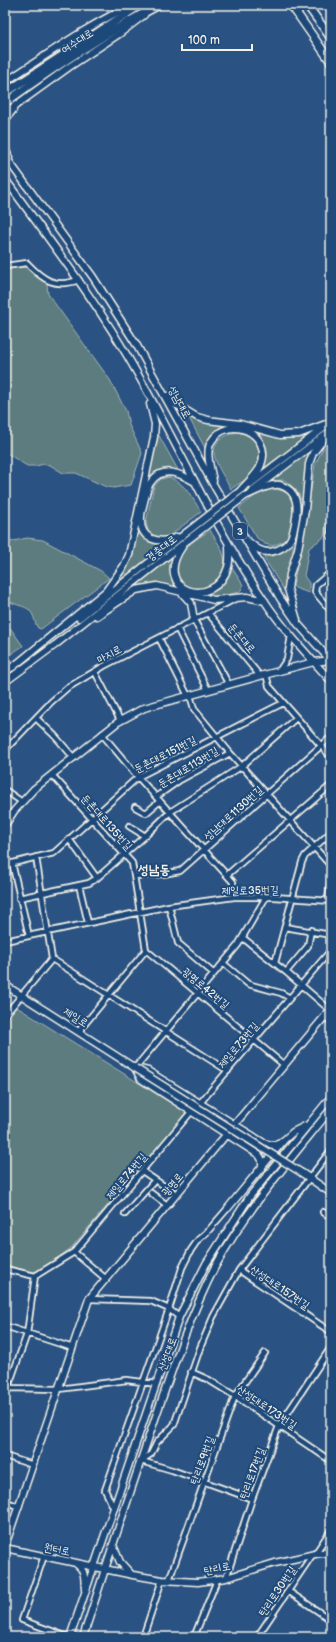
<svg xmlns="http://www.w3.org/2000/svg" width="336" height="1642" font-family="'Balsamiq Sans','Poor Story',sans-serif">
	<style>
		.green { fill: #5b7b7f; stroke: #a8b6b4 }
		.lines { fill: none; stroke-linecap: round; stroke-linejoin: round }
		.minor-casing { stroke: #f4f1e8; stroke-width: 8 }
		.major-casing { stroke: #f4f1e8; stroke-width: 9 }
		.highway-casing { stroke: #f4f1e8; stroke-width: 10 }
		.minor { stroke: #1f4a7a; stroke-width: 4.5 }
		.major { stroke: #1f4a7a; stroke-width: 6 }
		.highway { stroke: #1f4a7a; stroke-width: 7 }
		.major-bridge-casing { stroke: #f4f1e8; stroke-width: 9; stroke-linecap: butt }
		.major-bridge { stroke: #1f4a7a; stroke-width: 6 }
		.labels { text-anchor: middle; stroke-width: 4; stroke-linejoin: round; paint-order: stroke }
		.shield { fill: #1f4a7a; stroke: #b4bfc7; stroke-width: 1 }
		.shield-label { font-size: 10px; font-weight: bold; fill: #f4f1e8 }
		.street-label { font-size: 11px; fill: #f4f1e8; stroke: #1f4a7a }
		.quarter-label { font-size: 13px; font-weight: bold; fill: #f4f1e8; stroke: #1f4a7a }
	</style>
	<rect width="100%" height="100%" fill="#2a5282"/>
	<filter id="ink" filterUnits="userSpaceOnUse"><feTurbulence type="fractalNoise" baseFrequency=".025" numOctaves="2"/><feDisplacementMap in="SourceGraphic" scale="8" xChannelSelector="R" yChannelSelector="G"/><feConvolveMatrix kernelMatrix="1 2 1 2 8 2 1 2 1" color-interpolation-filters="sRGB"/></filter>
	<g filter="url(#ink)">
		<path class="green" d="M22,266L28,268L47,284L48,294L110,380L126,411L129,425L142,453L131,485L113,488L104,486L76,473H63L50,465L44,464L36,466H27L5,452V275L11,268Z
			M188,416L201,423L229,425L208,442L206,450Z
			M256,431C280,438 290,439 314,433L262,472C270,453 270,447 256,431Z
			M157,432L178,470C162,467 158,474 147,484L155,449Z
			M237,432C240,433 243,433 246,434C260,440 265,460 254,472C248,479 238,484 231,489C218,466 198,442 237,432Z
			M331,443V492L324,537L309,548L304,576L309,583V593L295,588L293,585L301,550L315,465L322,450Z
			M314,448L303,508C300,493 297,489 284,480L269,481Z
			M169,477C186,484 192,497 201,512L169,536L160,538L153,536L148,531L146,522L154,486L161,479Z
			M272,488L286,492L293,498L296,506L289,535L282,542L272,546L265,544L257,538L239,508L260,492Z
			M138,524C146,539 148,543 165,544L115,586L130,559Z
			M210,530C215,539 222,547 224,557C228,573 208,594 192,590C175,584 174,563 183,551C189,543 202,536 210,530Z
			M27,538L43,540L101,571L109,578L41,629L38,628C34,623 35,616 30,611C26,606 19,606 13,603C10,603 7,600 5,598V543Z
			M293,544V557L286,576L285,592L264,558L265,554C277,555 284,552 293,544Z
			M175,553C167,570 170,577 182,590C160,582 155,582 133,588Z
			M232,568L243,585L240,592L226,595L218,600L198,595C218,592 225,587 232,568Z
			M5,624L11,629L23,646L5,658Z
			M15,1006L187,1113L71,1248L38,1273L5,1265V1017Z"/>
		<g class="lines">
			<g class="minor-casing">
				<path id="minor" d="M5,266L27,263C44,281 55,288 79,280
					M331,528L330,536L331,537
					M331,572L316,585L315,592L331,611
					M208,613L260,676
					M194,620L229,685
					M177,628L208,690
					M159,638L188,696
					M279,671L287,659L291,636
					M95,672L120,720
					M266,674L269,686L331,757
					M190,695L194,709L230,753L331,866
					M36,718L55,736L74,758
					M102,734L138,777L233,882L234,897
					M5,750L51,702L67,688L104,666L235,599
					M52,775L132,863L146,950L284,1065
					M5,790L22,802
					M156,797L180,780L230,753
					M135,807L146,813L160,801
					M129,826L145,836L170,812L242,766L296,718
					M69,839L97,878
					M12,863L29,936
					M5,865L54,853L138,777L283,703
					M227,875L331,785
					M135,876L163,874L180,871L331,737
					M79,885L88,923
					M19,898L89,883L97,878L145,836
					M328,901L331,872
					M169,906L178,943L213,973
					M285,927L331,935
					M243,938L286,972L330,1010
					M5,941L169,906L234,897H274L331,901
					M52,959L228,1071
					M223,963L248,984L281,993L290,998
					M275,963L302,862L305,856L331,832
					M286,972L308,946L311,930
					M5,1015L52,959L36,857
					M325,1017L331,1022
					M79,1031L146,950
					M135,1068L238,945L266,897
					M200,1103L331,950
					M142,1171L176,1194
					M151,1193L167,1205
					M323,1212L331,1217
					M125,1214L155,1180
					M74,1252L106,1279
					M5,1269L35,1276L74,1252L191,1112
					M239,1270L331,1332
					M89,1299L151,1301L169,1309L105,1490L114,1509
					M179,1317L169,1309L182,1268L191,1250L198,1240L208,1231L228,1208
					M5,1326L73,1348
					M191,1372L209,1380L235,1396L331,1461
					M5,1388L59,1389L127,1380L157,1384
					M5,1396L27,1334L35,1276
					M5,1456L33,1465
					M141,1461L151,1454L157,1442L174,1425L200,1348L213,1317L239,1270L331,1150
					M141,1461L172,1470L252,1499
					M5,1501L19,1507
					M315,1554L331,1530
					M44,1556L22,1620L68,1637
					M226,1578L252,1499L279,1426L331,1347
					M169,1580L235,1396L265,1353
					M288,1591L331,1620
					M143,1637L162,1580
					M194,1637L217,1580
					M257,1637L313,1554"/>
			</g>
			<g class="major-casing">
				<path id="major" d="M5,82C46,56 89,24 133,5
					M5,113L69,67L119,34L144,15
					M5,120L13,110
					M5,148L9,158
					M5,156L93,277L136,344L213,484L280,598L298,624L331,661
					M5,179C45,234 87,289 122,347C172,430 209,520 264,600C283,629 308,655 331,681
					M168,396L177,405L197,417L208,420L240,424L280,435L299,434L331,422
					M213,481C211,470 205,452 211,442C228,413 273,433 261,465C258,474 247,483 240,491
					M250,484L325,427
					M253,490L331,431
					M245,496C255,492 269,483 280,485C299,491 298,508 295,523C294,528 293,534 291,538C286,549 270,555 260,550C255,548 251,543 247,541
					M177,537C159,545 139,540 141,517C141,512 143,507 144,502C146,495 147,487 151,482C163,465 181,474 195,482
					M182,547C151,592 215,611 228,567C230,560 229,553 229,546
					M181,592L191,603L194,620
					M97,616L136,590L157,586L214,600L247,597L265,601
					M79,618L187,532
					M297,620L288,589L290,574L298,549L305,510L309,464L313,453L327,435
					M13,667L106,591L124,566L129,555L154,437L155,424L150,404
					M5,672L15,665
					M5,682L55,645L189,539
					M5,825L14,811L34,789L118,722L144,708L260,676L314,662L331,660
					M5,985L135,1068L148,1071L264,1143C273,1146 277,1146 284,1140
					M135,1068L141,1079L259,1155L262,1160V1168
					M302,1173L331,1193
					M228,1208L284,1140L293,1132L305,1126
					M113,1545L120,1562L131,1574
					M5,1546L89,1299L331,1009
					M5,1548L133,1575L162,1580L198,1582L226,1578L275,1563L315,1554L331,1552
					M75,1563C86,1570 84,1578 85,1590
					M70,1637L179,1317L206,1264L250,1196L331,1097
					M83,1637C107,1564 130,1491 155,1419C173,1367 190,1316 215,1267C246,1210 290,1160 331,1109"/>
			</g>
			<g class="highway-casing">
				<path id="highway" d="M291,5L331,62
					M307,5L331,38
					M5,93L140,5
					M9,100C56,66 105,33 157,6"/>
			</g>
			<use href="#minor" class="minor"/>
			<use href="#major" class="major"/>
			<use href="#highway" class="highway"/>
			<g class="major-bridge-casing">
				<path id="major-bridge" d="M187,532L240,491
					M189,539L245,496
					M135,1068L302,1173"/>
			</g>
			<use href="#major-bridge" class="major-bridge"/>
		</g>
	</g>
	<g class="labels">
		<rect class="shield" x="233" y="523" width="14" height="16" rx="3"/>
		<g class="shield-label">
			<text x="240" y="535">3</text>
		</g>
		<g class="street-label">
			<text transform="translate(77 41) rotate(-33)" y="4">여수대로</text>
			<text transform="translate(180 402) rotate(61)" y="4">성남대로</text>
			<text transform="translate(161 548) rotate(-38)" y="4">경충대로</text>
			<text transform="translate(242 638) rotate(50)" y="4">둔촌대로</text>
			<text transform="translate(109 654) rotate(-28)" y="4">마지로</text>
			<text transform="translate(165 754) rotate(-27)" y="4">둔촌대로151번길</text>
			<text transform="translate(188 767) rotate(-31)" y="4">둔촌대로113번길</text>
			<text transform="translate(233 813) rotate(-42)" y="4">성남대로1130번길</text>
			<text transform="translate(107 822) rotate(48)" y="4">둔촌대로135번길</text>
			<text transform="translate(250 890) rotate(-1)" y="4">제일로35번길</text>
			<text transform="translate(206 988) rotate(40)" y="4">광명로42번길</text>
			<text transform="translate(76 1017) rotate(32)" y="4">제일로</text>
			<text transform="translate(238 1045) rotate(-50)" y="4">제일로73번길</text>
			<text transform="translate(126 1176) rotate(-50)" y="4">제일로74번길</text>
			<text transform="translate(172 1184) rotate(-50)" y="4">광명로</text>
			<text transform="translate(280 1287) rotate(34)" y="4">산성대로157번길</text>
			<text transform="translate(167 1354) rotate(-70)" y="4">산성대로</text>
			<text transform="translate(267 1407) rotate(34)" y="4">산성대로173번길</text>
			<text transform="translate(202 1460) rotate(-70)" y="4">탄리로9번길</text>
			<text transform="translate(252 1473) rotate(-70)" y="4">탄리로17번길</text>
			<text transform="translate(57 1549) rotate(11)" y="4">원터로</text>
			<text transform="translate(217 1568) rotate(-12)" y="4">탄리로</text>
			<text transform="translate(277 1591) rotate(-56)" y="4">탄리로30번길</text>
		</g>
		<g class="quarter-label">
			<text x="154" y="874">성남동</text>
		</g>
	</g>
	<rect width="336" height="1642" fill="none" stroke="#1f4a7a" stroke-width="20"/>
	<rect x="10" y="10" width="316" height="1622" fill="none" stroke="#f4f1e8" stroke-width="1.5" filter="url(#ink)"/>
	<path d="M182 44v6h70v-6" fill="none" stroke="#f4f1e8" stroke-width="2"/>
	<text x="188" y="44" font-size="12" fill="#f4f1e8" stroke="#1f4a7a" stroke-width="3" paint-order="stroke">100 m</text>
</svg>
